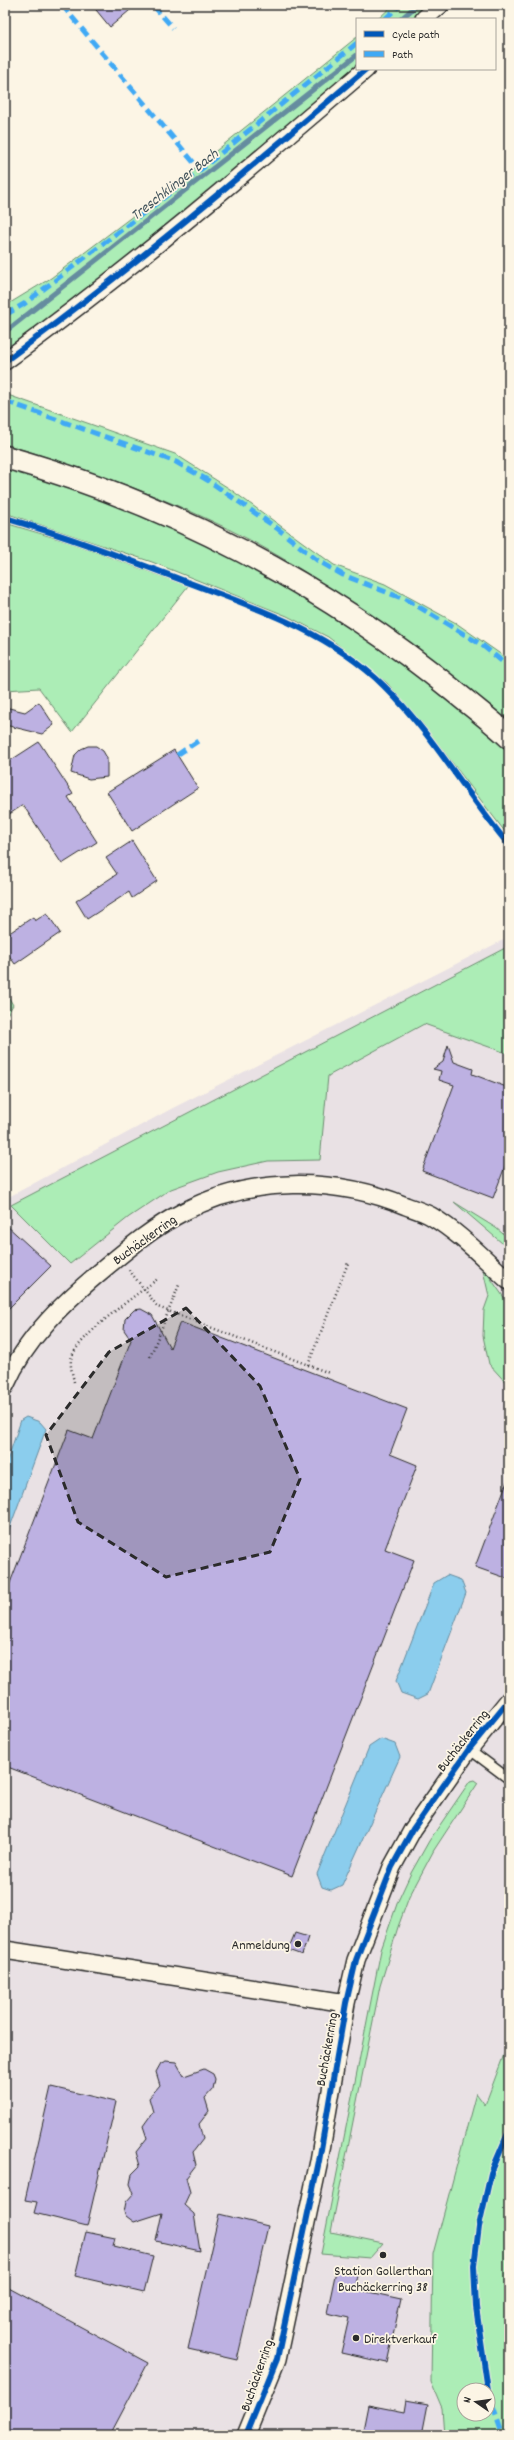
<svg xmlns="http://www.w3.org/2000/svg" width="514" height="2440" font-family="Dekko,sans-serif">
	<style>
		.built { fill: #e9e1e4 }
		.green { fill: #acedb6; stroke: #6c8c70; fill-rule: evenodd }
		.water { fill: #8bcded; stroke: #658c9f }
		.lines { fill: none; stroke-linecap: round; stroke-linejoin: round }
		.stream { stroke: #658c9f; stroke-width: 5 }
		.building { fill: #bdb1e2; stroke: #2b2b2b }
		.lane-casing { stroke: #2b2b2b; stroke-width: 12 }
		.street-casing { stroke: #2b2b2b; stroke-width: 20 }
		.secondary-casing { stroke: #2b2b2b; stroke-width: 25 }
		.path { stroke: #2b2b2b; stroke-width: 2.5; stroke-dasharray: 1 3; stroke-linecap: butt }
		.lane { stroke: #fcf5e5; stroke-width: 9 }
		.street { stroke: #fcf5e5; stroke-width: 17 }
		.secondary { stroke: #fcf5e5; stroke-width: 22 }
		.quiet { stroke: #3fa9f5; stroke-width: 5; stroke-dasharray: 10 5; stroke-linecap: butt }
		.cycleway-casing { stroke: #fcf5e5; stroke-width: 8 }
		.cycleway { stroke: #0057b8; stroke-width: 6 }
		.marked { fill: #2b2b2b; fill-opacity: 0.2; stroke: #2b2b2b; stroke-width: 3; stroke-dasharray: 8 5; stroke-linejoin: round }
		.poi-dot { fill: #2b2b2b; stroke: #fcf5e5; stroke-width: 1.5 }
		.labels { text-anchor: middle; stroke-width: 3.5; stroke-linejoin: round; paint-order: stroke }
		.street-label { font-size: 14px; fill: #2b2b2b; stroke: #fcf5e5 }
		.poi-label { font-size: 14px; fill: #2b2b2b; stroke: #fcf5e5; text-anchor: end }
		.water-label { font-size: 15px; font-style: italic; fill: #43545c; stroke: #fcf5e5 }
	</style>
	<rect width="100%" height="100%" fill="#fcf5e5"/>
	<filter id="ink" filterUnits="userSpaceOnUse"><feTurbulence type="fractalNoise" baseFrequency=".025" numOctaves="2"/><feDisplacementMap in="SourceGraphic" scale="8" xChannelSelector="R" yChannelSelector="G"/><feConvolveMatrix kernelMatrix="1 2 1 2 8 2 1 2 1" color-interpolation-filters="sRGB"/></filter>
	<g filter="url(#ink)">
		<path class="built" d="M509,937V2041L485,2105L476,2093L431,2382L442,2407L444,2435H5V1199L171,1109Z"/>
		<path class="green" d="M393,5H432L415,19H378Z
			M357,37V69L163,233L5,354V306L51,278L175,184Z
			M5,394L175,454L230,489L334,565L385,584L456,623L509,660V723L498,712C423,656 350,596 268,550C191,506 90,470 5,444Z
			M5,466C192,519 364,623 509,751V837L422,723L387,683L328,637L287,616L152,562L5,513Z
			M5,523L69,542L188,586L72,732L39,688L5,690Z
			M509,946V1054L424,1024L328,1076L320,1160L268,1161L218,1172L171,1189L129,1217L70,1264L11,1205Z
			M5,991L13,1005L5,1018Z
			M454,1202L496,1228L509,1239V1249Z
			M482,1266L505,1299L509,1319V1386L489,1364L483,1336L484,1310L489,1296Z
			M474,1780L478,1783L434,1850L409,1897L398,1927L380,1986L331,2232L383,2243L370,2258L321,2254L381,1950L398,1901L411,1873L429,1841L470,1781Z
			M509,2041V2435H444L442,2408L431,2382L433,2254L476,2093L485,2105ZM464,2390H488V2414H464Z"/>
		<path class="water" d="M26,1417L40,1422L46,1429L9,1530L5,1532V1467L21,1420Z
			M447,1575L461,1580L466,1593L428,1694L418,1699L401,1693L396,1681L434,1583Z
			M381,1739L395,1744L400,1757L342,1885L331,1890L322,1887L317,1874L369,1747Z"/>
		<g class="lines">
			<path class="stream" d="M401,19L417,5
				M5,332L357,55"/>
		</g>
		<path class="building" d="M92,5H136L110,27Z
			M39,702L54,725L42,734L5,725V707L25,712Z
			M39,742L73,794L68,797L97,842L62,864L23,805L5,817V764Z
			M88,746H96L103,751L107,758V777L89,779L71,773L75,755L81,749Z
			M174,750L198,788L132,831L107,792Z
			M132,841L157,881L132,898L129,892L87,919L76,901L117,874L106,858Z
			M47,913L60,933L15,964L5,950V936L33,917L35,921Z
			M448,1045L454,1062L473,1069L472,1074L509,1088V1156L493,1198L422,1171L454,1085L439,1080L441,1071L433,1069L443,1062Z
			M5,1224L51,1266L5,1312Z
			M141,1309L152,1315L170,1348L180,1322L407,1409L390,1454L417,1465L385,1549L414,1560L292,1876L5,1766V1596L69,1430L93,1439L131,1340L124,1330L125,1319L134,1310Z
			M508,1479L509,1480V1579L475,1567Z
			M295,1933L308,1937L302,1955L288,1950Z
			M166,2061L176,2062L184,2076L204,2069L213,2074L215,2079L213,2089L205,2098L209,2111L199,2124L203,2139L193,2152L196,2165L186,2178L190,2192L184,2205L194,2214L200,2251L156,2241L162,2213L134,2222L126,2216L124,2212L126,2202L134,2193L130,2184L132,2174L140,2166L136,2152L147,2138L143,2126L153,2112L149,2098L160,2085L156,2072L161,2063Z
			M51,2087L116,2102L87,2226L34,2213L37,2202L25,2200Z
			M219,2214L268,2226L237,2360L188,2349Z
			M86,2232L115,2238L113,2246L153,2256L144,2292L75,2276Z
			M337,2266L359,2271L355,2289L401,2299L387,2363L341,2353L349,2318L327,2313Z
			M5,2286L148,2363L110,2435H5Z
			M406,2400L428,2404L422,2435H362L368,2405L404,2412Z"/>
		<g class="lines">
			<g class="lane-casing">
				<path id="lane" d="M469,1749L509,1779"/>
			</g>
			<g class="street-casing">
				<path id="street" d="M424,19L440,5
					M5,361C130,270 248,170 366,69
					M5,1386C26,1337 66,1300 106,1267C130,1247 154,1227 183,1212C251,1176 336,1177 406,1206C414,1209 424,1212 431,1216C461,1234 483,1258 509,1281
					M5,1950L346,2003
					M246,2435L277,2359L319,2161L346,2003L356,1960L392,1867L413,1829L469,1749L509,1700"/>
			</g>
			<g class="secondary-casing">
				<path id="secondary" d="M5,457C168,502 325,585 455,692C473,707 492,721 509,737"/>
			</g>
			<path class="path" d="M129,1270L158,1307L329,1373
				M150,1357L179,1285
				M308,1365L348,1263
				M74,1382C73,1376 70,1367 71,1360C74,1338 140,1292 159,1278"/>
			<use href="#lane" class="lane"/>
			<use href="#street" class="street"/>
			<use href="#secondary" class="secondary"/>
			<path class="quiet" d="M62,5L200,170
				M153,5L173,28
				M385,19L400,5
				M5,315L24,304L200,170L357,43
				M5,401L176,462L209,481L278,529L317,560L343,575L409,601L482,645L509,667
				M177,755L201,739
				M488,2391L503,2435"/>
			<g class="cycleway-casing">
				<path id="cycleway" d="M5,361C130,270 248,170 366,69
					M5,518C67,536 127,559 187,582C257,608 329,632 384,686C432,733 466,794 509,845
					M488,2390L476,2307L474,2266L479,2226L491,2173L509,2131
					M246,2435L277,2359L319,2161L346,2003L356,1960L392,1867L413,1829L469,1749L509,1700"/>
			</g>
			<use href="#cycleway" class="cycleway"/>
		</g>
	</g>
	<path class="marked" d="M186,1308L260,1386L300,1479L270,1552L166,1577L78,1522L46,1435L109,1352Z"/>
	<g class="poi-dot">
		<circle cx="298" cy="1944" r="4"/>
		<circle cx="383" cy="2255" r="4"/>
		<circle cx="356" cy="2338" r="4"/>
	</g>
	<g class="labels">
		<g class="street-label">
			<text transform="translate(144 1239) rotate(-36)" y="5">Buchäckerring</text>
			<text transform="translate(462 1740) rotate(-52)" y="5">Buchäckerring</text>
			<text transform="translate(326 2049) rotate(-80)" y="5">Buchäckerring</text>
			<text transform="translate(256 2375) rotate(-71)" y="5">Buchäckerring</text>
		</g>
		<g class="poi-label">
			<text x="290" y="1949">Anmeldung</text>
			<text x="383" y="2275" text-anchor="middle">Station Gollerthan<tspan x="383" dy="16">Buchäckerring 38</tspan></text>
			<text x="364" y="2343" text-anchor="start">Direktverkauf</text>
		</g>
		<g class="water-label">
			<text transform="translate(174 184) rotate(-38)" y="5">Treschklinger Bach</text>
		</g>
	</g>
	<rect width="514" height="2440" fill="none" stroke="#fcf5e5" stroke-width="20"/>
	<rect x="10" y="10" width="494" height="2420" fill="none" stroke="#2b2b2b" stroke-width="1.5" filter="url(#ink)"/>
	<rect x="356" y="18" width="140" height="52" fill="#fcf5e5" stroke="#a8a49b"/>
	<rect x="364" y="31" width="20" height="6" fill="#0057b8" stroke="#a8a49b"/>
	<text x="392" y="38" font-size="12" fill="#2b2b2b">Cycle path</text>
	<rect x="364" y="51" width="20" height="6" fill="#3fa9f5" stroke="#a8a49b"/>
	<text x="392" y="58" font-size="12" fill="#2b2b2b">Path</text>
	<g transform="translate(476 2402) rotate(283)"><circle r="19" fill="#fcf5e5" stroke="#a8a49b"/>
	<path d="M0-3L7 15L0 10L-7 15Z" fill="#2b2b2b"/>
	<text y="-6" font-size="11" font-weight="bold" text-anchor="middle" fill="#2b2b2b">N</text>
	</g>
</svg>
